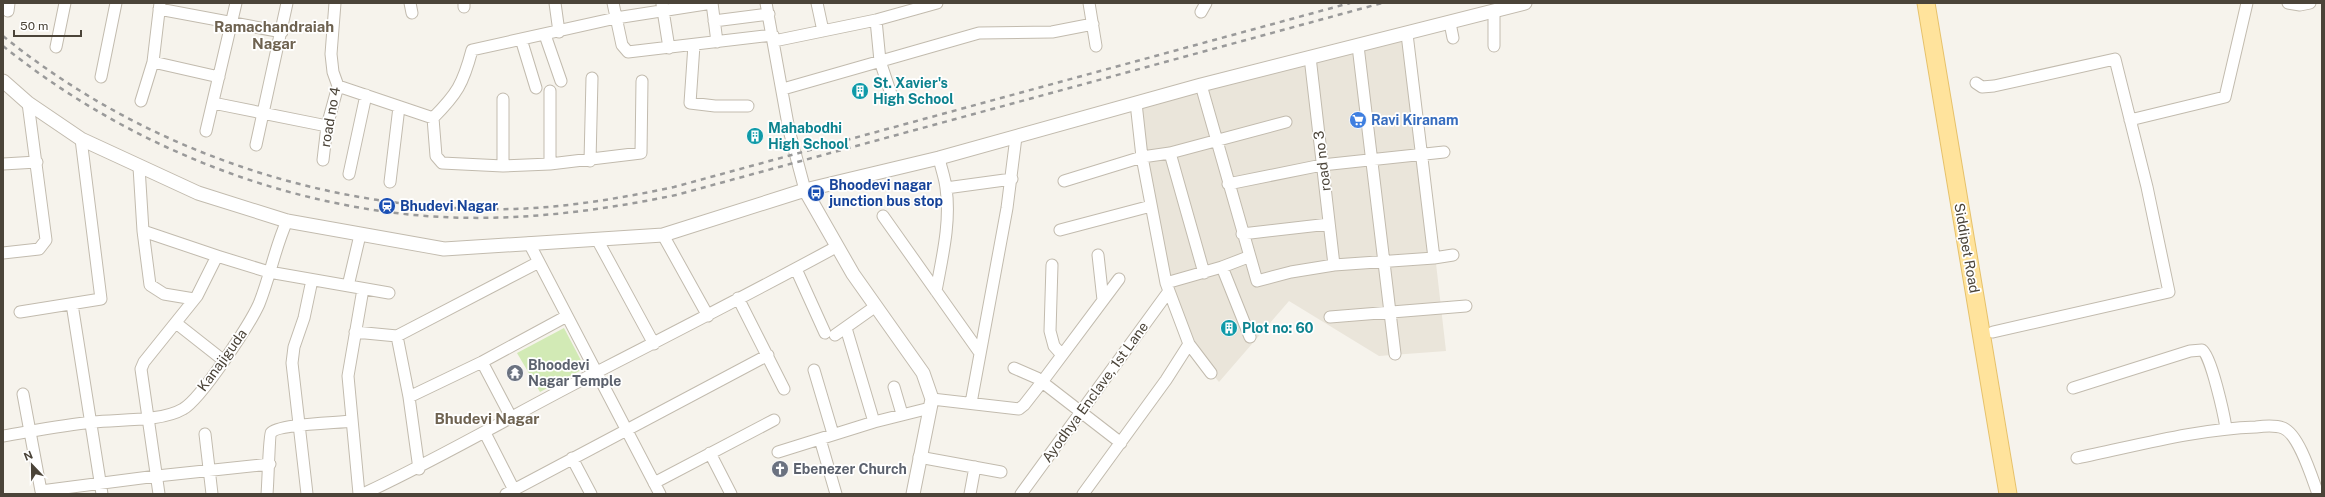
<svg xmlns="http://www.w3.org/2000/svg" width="2325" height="497" font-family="'Public Sans',sans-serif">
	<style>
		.residential { fill: #eae5da }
		.green { fill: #d2eab5 }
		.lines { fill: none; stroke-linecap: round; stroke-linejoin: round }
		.minor-casing { stroke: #c2bbae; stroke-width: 13 }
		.tertiary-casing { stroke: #c2bbae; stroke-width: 15 }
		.primary-casing { stroke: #e6c16a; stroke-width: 19 }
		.minor { stroke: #fff; stroke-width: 11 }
		.tertiary { stroke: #fff; stroke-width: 13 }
		.primary { stroke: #ffe39c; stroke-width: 17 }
		.rail { stroke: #9a9a9a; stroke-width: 2.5; stroke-dasharray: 5 5; stroke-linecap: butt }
		.labels { text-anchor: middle; stroke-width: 3.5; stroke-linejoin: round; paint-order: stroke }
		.culture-label { font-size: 14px; font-weight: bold; fill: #0d838f; stroke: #fff; text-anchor: start }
		.street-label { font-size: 14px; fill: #4b4439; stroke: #fff }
		.shop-label { font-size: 14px; font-weight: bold; fill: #366cbe; stroke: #fff; text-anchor: start }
		.transit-label { font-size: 14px; font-weight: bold; fill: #164399; stroke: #fff; text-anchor: start }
		.worship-label { font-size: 14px; font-weight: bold; fill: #5b616d; stroke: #fff; text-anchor: start }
		.neighbourhood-label { font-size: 15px; font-weight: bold; fill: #6e6250; stroke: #fff }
	</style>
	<rect width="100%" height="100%" fill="#f6f3ec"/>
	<path class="residential" d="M1409,27L1446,351L1379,356L1289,301L1219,382L1185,342L1130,98Z"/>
	<path class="green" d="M564,328L585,368L540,392L517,353Z"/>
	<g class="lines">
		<g class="minor-casing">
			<path id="minor" d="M410,3L412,13
				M464,3V7
				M555,3L559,32
				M613,3L622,45L628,52L773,35
				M712,3L717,42
				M766,3L789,130L805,190
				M817,3L823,31
				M1089,3L1096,46
				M2288,3L2300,5L2310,3
				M662,4L669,48
				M159,9L282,32
				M8,11L9,3
				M1201,12L1206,3
				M1494,12V46
				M876,20L880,61L892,97
				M714,21L769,14
				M1450,23L1453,38
				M1407,34L1434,258
				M545,35L561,81
				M521,39L536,88
				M774,41L876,20L937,3
				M694,45L690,103L715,106H748
				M1358,46L1395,354
				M56,47L65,3
				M1310,57L1334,265
				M153,62L219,77
				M101,77L116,3
				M1976,83L1982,87L1994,86L2115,59L2147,187L2169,292L1993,332
				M1201,85L1257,281L1291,272L1334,265L1434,258L1453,255
				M338,86L433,118L436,156L442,163L503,166L550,164L641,153L642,81
				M783,89L979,33L1052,32L1093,24
				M141,101L153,62L160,3
				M213,103L327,126
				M1136,103L1142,157L1166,283L1189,344L1211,373
				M433,118C457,94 463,84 472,50L616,18L712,3
				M2130,120L2225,97L2247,3
				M206,131L236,3
				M256,145L287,3
				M1170,153L1204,273
				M323,160L327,126L338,86L333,72L331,54L335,3
				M590,161L592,78
				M3,164L37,162
				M550,164V91
				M503,166V99
				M139,167L143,231L150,285L164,294L194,299
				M349,174L366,95
				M1064,181L1142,157L1170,153L1286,122
				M390,182L399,107
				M1228,184L1322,165L1444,152
				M946,188L1012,179
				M883,216L980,353
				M1060,230L1151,206
				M143,231L217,256
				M1242,234L1329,224
				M663,235L708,316
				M598,241L654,344
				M529,243L660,494
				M3,253L39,249L46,240L28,103
				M1098,255L1103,300
				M1052,265L1050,331L1054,346L1062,355
				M1222,267L1250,337
				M796,269L825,333
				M1166,283L1222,267L1248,257
				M348,286L360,235
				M936,291C942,258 951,222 946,188C945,178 941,168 939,158
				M738,298L784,389
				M72,304L102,494
				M20,312L101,299L81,139
				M1330,317L1466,306
				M176,323L223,360
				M846,328L874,422
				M355,332L397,336L409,397L419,469
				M835,335L876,306
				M397,336L539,262
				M482,362L512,419
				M1014,368L1037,378L1121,443
				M814,370L833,434
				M894,387L902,414
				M2073,388L2190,351L2202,350C2211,355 2224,415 2226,428
				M23,394L41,491L157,476L270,464
				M409,397L482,362L567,316
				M932,399L1019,409L1024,405L1042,382L1119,279
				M971,403L1007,208L1016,137
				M485,433L514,490
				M205,434L212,494
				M3,436C33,431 63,425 93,422C118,419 161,422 183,409C201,399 250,324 259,304C270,277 275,247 287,221
				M820,439L836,494
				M778,452L874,422L930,408
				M710,453L731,494
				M919,457L1001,472
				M572,458L591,494
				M2077,458C2136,446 2196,429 2256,427C2264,426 2275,425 2283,428C2299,434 2312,478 2318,494
				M654,483L774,420
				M159,494L141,369L144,362L197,296L217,256L269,272L389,293
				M267,494C268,485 269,436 271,433C277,424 339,423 352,421
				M307,494L292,363L294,347L304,318L312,280
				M359,494L348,376L363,289
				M363,494C443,457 518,412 597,372C677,331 757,290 836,247
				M506,494L768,355
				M970,494L975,467
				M1021,494L1169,291
				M1083,494L1166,380L1189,344"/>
		</g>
		<g class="tertiary-casing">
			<path id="tertiary" d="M3,81L28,103L81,139L198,193L287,221L444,249L663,235L805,190L939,158L1201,85L1525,3
				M805,190L853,274L923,373L932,399L913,494"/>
		</g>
		<g class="primary-casing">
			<path id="primary" d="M1926,3L2008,494"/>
		</g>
		<use href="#minor" class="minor"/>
		<use href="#tertiary" class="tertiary"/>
		<use href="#primary" class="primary"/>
		<path class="rail" d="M3,36C146,152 331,213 515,209C569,207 622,198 674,187L1350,3
			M3,46C126,145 283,208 441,217C521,221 599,211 676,195L1382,3"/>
	</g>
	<defs>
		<g id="building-disc" transform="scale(0.9)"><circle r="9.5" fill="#0f9aa8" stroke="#fff"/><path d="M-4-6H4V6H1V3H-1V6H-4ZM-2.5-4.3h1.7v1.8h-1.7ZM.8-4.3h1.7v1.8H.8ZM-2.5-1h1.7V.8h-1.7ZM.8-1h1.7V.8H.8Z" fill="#fff"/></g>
		<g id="supermarket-disc" transform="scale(0.9)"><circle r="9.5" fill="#3f7fe0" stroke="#fff"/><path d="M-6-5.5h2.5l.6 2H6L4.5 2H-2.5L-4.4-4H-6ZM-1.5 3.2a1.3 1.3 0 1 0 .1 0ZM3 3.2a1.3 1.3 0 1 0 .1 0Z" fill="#fff"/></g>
		<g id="bus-disc" transform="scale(0.9)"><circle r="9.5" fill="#1a4fb4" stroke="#fff"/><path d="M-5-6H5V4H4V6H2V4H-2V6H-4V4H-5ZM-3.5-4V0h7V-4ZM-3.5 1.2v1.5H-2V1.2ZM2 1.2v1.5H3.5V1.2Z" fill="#fff"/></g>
		<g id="station-disc" transform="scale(0.9)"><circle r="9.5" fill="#1a4fb4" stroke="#fff"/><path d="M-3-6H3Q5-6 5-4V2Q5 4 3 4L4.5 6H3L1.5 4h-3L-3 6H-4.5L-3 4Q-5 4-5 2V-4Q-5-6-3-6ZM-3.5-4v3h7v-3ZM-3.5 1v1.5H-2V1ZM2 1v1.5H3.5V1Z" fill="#fff"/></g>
		<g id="temple-disc" transform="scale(0.9)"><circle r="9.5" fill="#6b7280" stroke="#fff"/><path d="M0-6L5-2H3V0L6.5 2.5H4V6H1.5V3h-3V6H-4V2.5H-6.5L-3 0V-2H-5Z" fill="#fff"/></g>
		<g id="church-disc" transform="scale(0.9)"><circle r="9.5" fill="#6b7280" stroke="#fff"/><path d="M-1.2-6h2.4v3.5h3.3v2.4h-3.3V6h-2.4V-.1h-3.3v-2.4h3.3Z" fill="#fff"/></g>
	</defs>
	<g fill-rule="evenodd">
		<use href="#building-disc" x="860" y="91"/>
		<use href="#supermarket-disc" x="1358" y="120"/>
		<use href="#building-disc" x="755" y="136"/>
		<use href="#bus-disc" x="816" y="193"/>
		<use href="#station-disc" x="387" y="206"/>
		<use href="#building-disc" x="1229" y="328"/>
		<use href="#temple-disc" x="515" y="373"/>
		<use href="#church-disc" x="780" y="469"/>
	</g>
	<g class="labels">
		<g class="culture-label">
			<text x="873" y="88">St. Xavier's<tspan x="873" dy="16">High School</tspan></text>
			<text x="768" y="133">Mahabodhi<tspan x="768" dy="16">High School</tspan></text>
			<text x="1242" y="333">Plot no: 60</text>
		</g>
		<g class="street-label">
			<text transform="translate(330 117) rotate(-80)" y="5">road no 4</text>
			<text transform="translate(1322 161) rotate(-97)" y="5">road no 3</text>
			<text transform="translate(1967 248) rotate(80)" y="5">Siddipet Road</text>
			<text transform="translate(222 360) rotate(-54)" y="5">Kanajiguda</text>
			<text transform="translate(1095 392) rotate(-54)" y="5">Ayodhya Enclave, 1st Lane</text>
		</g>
		<g class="shop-label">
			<text x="1371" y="125">Ravi Kiranam</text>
		</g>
		<g class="transit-label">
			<text x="829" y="190">Bhoodevi nagar<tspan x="829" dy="16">junction bus stop</tspan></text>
			<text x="400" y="211">Bhudevi Nagar</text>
		</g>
		<g class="worship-label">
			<text x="528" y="370">Bhoodevi<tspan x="528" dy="16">Nagar Temple</tspan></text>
			<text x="793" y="474">Ebenezer Church</text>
		</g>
		<g class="neighbourhood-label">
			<text x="274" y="32">Ramachandraiah<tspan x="274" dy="17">Nagar</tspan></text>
			<text x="487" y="424">Bhudevi Nagar</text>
		</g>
	</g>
	<rect width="2325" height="497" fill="none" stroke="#4b4439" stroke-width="8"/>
	<g transform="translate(32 465) rotate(338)" stroke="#ffffff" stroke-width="3" paint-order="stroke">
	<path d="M0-3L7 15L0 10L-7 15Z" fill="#4b4439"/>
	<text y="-6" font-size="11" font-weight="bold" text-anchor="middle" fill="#4b4439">N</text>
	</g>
	<path d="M14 30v6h67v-6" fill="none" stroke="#4b4439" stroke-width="2"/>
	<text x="20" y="30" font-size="12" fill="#4b4439" stroke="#ffffff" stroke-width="3" paint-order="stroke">50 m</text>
</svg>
